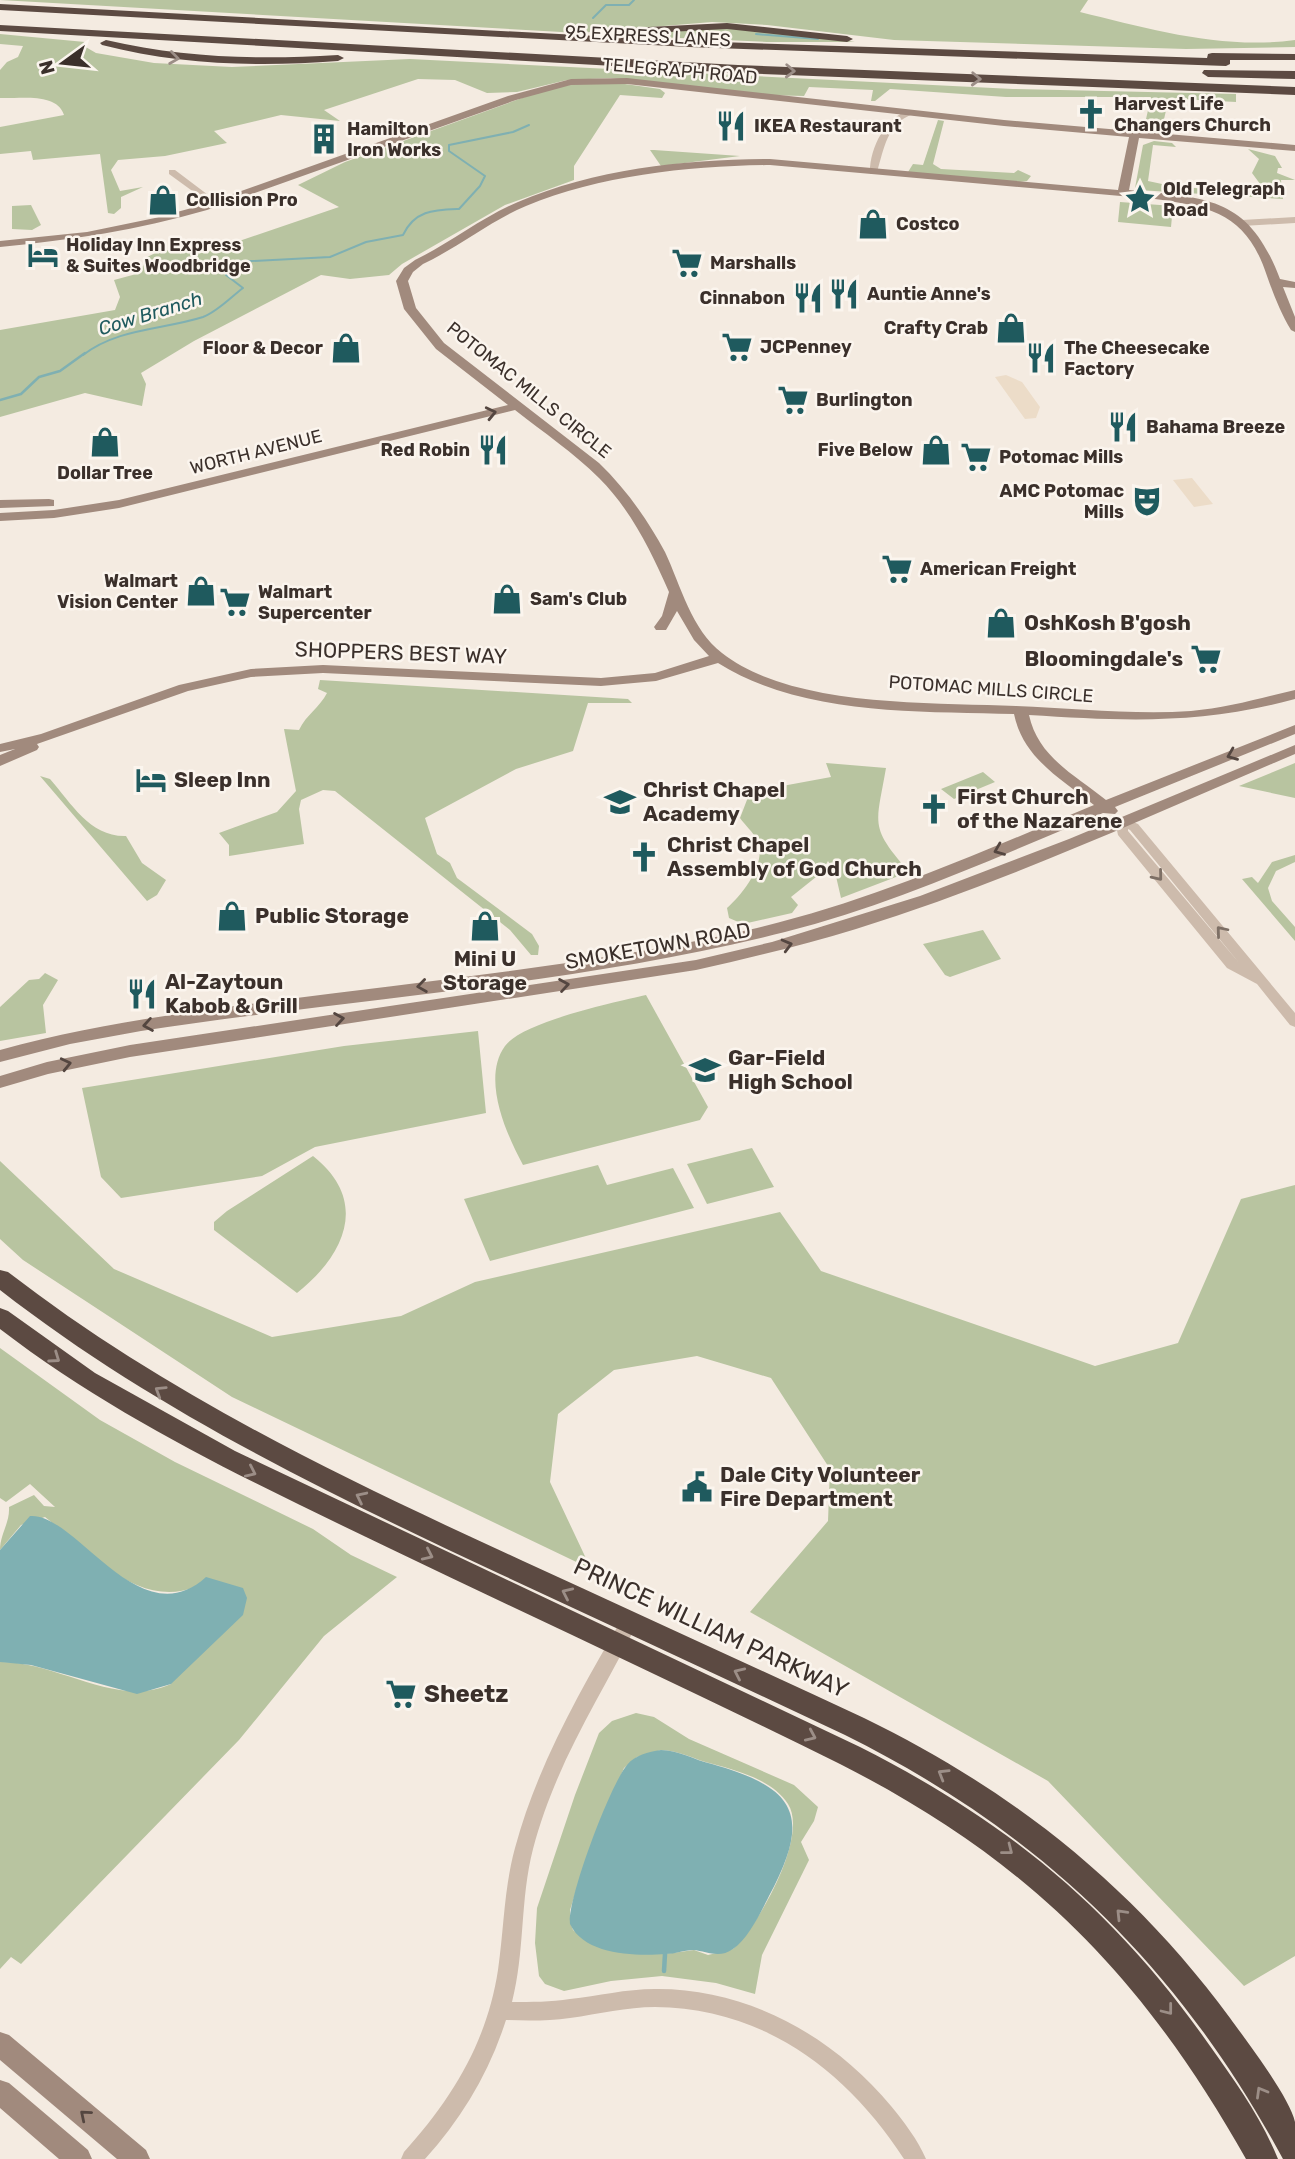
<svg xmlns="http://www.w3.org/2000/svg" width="1295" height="2159" font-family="Rubik,sans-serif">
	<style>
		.green { fill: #b8c4a0; fill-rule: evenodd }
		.plaza { fill: #ecdcc8 }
		.water { fill: #7fb0b2 }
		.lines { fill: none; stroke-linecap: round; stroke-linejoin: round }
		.stream-far2 { stroke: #7fb0b2; stroke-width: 2 }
		.stream-far1 { stroke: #7fb0b2; stroke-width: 2.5 }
		.stream { stroke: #7fb0b2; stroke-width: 4.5 }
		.street { fill: #cdbbac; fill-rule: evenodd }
		.secondary { fill: #a18a7d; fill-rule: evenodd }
		.highway { fill: #5c4a42; fill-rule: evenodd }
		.oneway { stroke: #9c8e87 }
		.oneway2 { stroke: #544640 }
		.oneway3 { stroke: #7d6f65 }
		.labels { text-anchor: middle; stroke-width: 5; stroke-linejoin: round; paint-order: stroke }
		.far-street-label { font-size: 18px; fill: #3b302b; stroke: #fbf5ee }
		.far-poi-label { font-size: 18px; font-weight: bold; fill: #3b302b; stroke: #fbf5ee; text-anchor: start }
		.far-water-label { font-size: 19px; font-style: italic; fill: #1f5a5e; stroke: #fbf5ee }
		.poi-label { font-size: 21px; font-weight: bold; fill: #3b302b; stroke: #fbf5ee; text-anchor: start }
		.street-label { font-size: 21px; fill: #3b302b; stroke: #fbf5ee }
		.near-street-label { font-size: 24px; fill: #3b302b; stroke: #fbf5ee }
		.near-poi-label { font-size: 24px; font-weight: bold; fill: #3b302b; stroke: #fbf5ee; text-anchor: start }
	</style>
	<rect width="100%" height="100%" fill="#f4ebe1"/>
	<path class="green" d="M0,0H1088L1080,12C1150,29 1222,50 1295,40V47L1186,49L894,40L767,25L712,22L579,33Z
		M682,28L773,30L855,42H767L613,35Z
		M0,34L85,42L84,46L96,53L154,63L232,67L410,59L1013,89L1236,94V102L1180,99L1168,102L1161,132L1144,128L1151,97H1006L890,89L875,101H871L873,90L809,87L804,96L763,95L611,78L567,80L517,92L487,93L455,80L418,79L324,110L340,121L281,115L214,131L227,143L165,156L118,160L111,170L120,191L143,187L121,197V208L114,214L108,213L100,154L33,160L31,151L0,154V127L64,115C57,92 19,99 0,98V70L7,62L18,57L23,46L0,44Z
		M618,83L660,89L665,93L662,98L620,95L574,166V180L505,205L402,264L389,275L350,279L321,275L194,341L141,373L146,384L142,406L85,393L0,417V330L115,310L120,297L114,280L140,273L147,257L162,250L204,253L339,207L298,185L345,162L536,93L573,84Z
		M938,120L944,121L933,164L941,169L1014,173L1018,170L1031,176L1027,181L1019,182L908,172L913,164L923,165Z
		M1154,141L1172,143L1176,147L1153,145L1148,181L1176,187L1266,192L1252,173L1259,159L1248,149L1275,156L1282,168H1278L1277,173L1295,180H1281L1283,199L1138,190L1135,188L1143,145Z
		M650,150H654L740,156L661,166Z
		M1120,202L1173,206L1171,227L1118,222Z
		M31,205L41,225L32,230L12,229V206Z
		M320,680L628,699L632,703H588L573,751L516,769L425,818L437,854L450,863L457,878L532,934L539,946L538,955H531L510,930L335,791L323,790L301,800L299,809L304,844L229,856V845L219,833L277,812L296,791L284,729L299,730C306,715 320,707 327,693L318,689Z
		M826,763L886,768C876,826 869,826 909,872L841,898L835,872L828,861L821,873L791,897L798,905L792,913L743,924L729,918L727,908C743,894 768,862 757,840C753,832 745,825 740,818L750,792L831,777Z
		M1295,763V798L1239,786Z
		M983,772L995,782L954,799L941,789Z
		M40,776L50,779C72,804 90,837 126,836L142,863L166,880L157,895L147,901Z
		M1295,855V862L1276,871L1268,888L1272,901L1295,927V941L1242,879L1252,877L1258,883L1272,862Z
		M983,930L1001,959L950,977L945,975L923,944Z
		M45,973L58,980L43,1005L46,1033L0,1041V1007L29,980L39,979Z
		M646,995L708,1107L700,1120L523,1165C507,1135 481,1079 505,1046C522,1022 615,1002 646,995Z
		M478,1031L486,1113L315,1147L262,1176L121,1198L101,1177L82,1088L344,1046Z
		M752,1148L774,1187L707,1204L687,1164Z
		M313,1156C370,1201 345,1255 297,1293L214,1230V1222L227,1211Z
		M0,1161L114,1269L272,1337L401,1316L475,1282L780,1212L821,1271L1095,1366L1178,1343L1241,1199L1295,1185V1956L1244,1986L1048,1781L750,1612L828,1521L830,1469L771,1378L697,1356L614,1370L558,1414L550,1482L591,1569L232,1397L23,1260L0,1239Z
		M598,1165L607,1185L673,1168L694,1208L490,1261L464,1199Z
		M0,1348L100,1420L175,1462L313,1529L351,1555L397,1577L324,1636L239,1740L21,1964L11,1957L0,1969V1662C57,1661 117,1709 171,1684L195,1587C138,1610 85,1549 45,1517L21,1525L0,1550C0,1534 10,1523 9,1507L34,1495L44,1506L55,1507L30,1484L6,1502L0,1498Z
		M636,1713L654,1717L689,1739L794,1785L818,1807L814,1821L801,1842L809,1860L762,1955L755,1994L716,1983L662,1976L611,1981L564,1991L545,1984L539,1976L535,1943L537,1908L575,1795L599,1733L612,1721ZM661,1750C679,1750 695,1760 713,1764C738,1771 773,1780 788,1804C809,1836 758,1926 733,1949L708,1955L694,1950L665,1954L613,1951L587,1941L573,1930L570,1921V1910L588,1853L624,1768L637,1757Z"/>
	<path class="plaza" d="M1006,375L1022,382L1040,407L1036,418L1025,419L995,377Z
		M1192,478L1213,504L1194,507L1173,480Z"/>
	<path class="water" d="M30,1516C76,1512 139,1638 206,1577L243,1588L247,1598L243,1615L171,1684L137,1694L31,1665L0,1662V1550Z
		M661,1750C679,1750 694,1760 712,1764C797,1788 812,1816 769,1896C761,1912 748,1939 733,1949C719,1959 707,1951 693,1950C684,1950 675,1954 666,1954C637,1956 585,1956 570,1924C567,1900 610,1785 627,1765C635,1755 648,1752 661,1750Z"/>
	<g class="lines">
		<path class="stream-far2" d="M593,18L606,5H629L634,0
			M756,34L818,39
			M686,37L725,39
			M83,355C118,328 162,330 203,317C217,312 231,297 243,288L226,275V269L234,262L330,257L366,242L403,235C415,210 434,210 459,209L480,186L485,176L449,151V145L513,132L529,125"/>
		<path class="stream-far1" d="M0,400L21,394L39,377L60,371L85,353"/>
		<path class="stream" d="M664,1971L665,1954"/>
		<path class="street" d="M910,110H913V114C887,123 884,149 877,172L870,174C869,149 885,117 910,110Z
			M169,170H175L220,204L213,206L169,174Z
			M1295,217V223L1242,226L1238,223L1242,220Z
			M1121,817L1138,824L1295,1013V1027L1290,1025L1257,984L1227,968L1118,835L1115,821ZM1128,829L1130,830L1240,964L1128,831Z
			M629,1615L635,1617L638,1622C599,1700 556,1762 533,1849C520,1899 525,1952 512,2002C531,2002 551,2002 570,1999C598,1996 626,1989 655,1989C747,1988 833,2036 891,2106C904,2122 918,2140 926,2159H904C847,2071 764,2008 655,2007C627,2007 599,2014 570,2018C549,2021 528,2021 506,2020C489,2073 462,2118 425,2159H401L404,2152C452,2099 487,2042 498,1970C504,1929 504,1888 515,1848C537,1766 580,1691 623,1617Z"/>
		<path class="secondary" d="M627,78L1004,120L1295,145V151L1139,138L1129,190C1209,198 1249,197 1280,279L1295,282V288L1283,287L1295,317V332L1291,330C1281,314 1273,293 1267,276C1247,215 1214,207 1155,199L770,165C690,166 601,175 526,206C490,221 459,247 423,264L413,272L408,281L416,308L444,343L599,463C626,489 647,519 665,552C681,586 691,629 722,653C792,708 930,702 1016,706C1074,708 1133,715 1191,711C1227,708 1261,698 1295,690V699C1201,725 1124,721 1029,715C1038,757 1075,775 1106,800L1295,725V734L1115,807L1118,811L1115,814L1103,813C999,856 895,904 785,932C575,985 355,998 141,1031L70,1044L0,1062V1050C90,1025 181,1013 273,1001C431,980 592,965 748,930C868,903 981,852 1094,805C1061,779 1023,758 1014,714C917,711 803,716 718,663L656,681L601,686L323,673L251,677L188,691L37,744L39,747L37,750L0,766V755L15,749L0,752V744L41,734L179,685L251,669L323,665L601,678L655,673L709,656L694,640L677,611L666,630H656L654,627L662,616L669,592C651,551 631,510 599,478C574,453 543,432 515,410L119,508L54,518L0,521V513L54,510L119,500L508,405L436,349L404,309L396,281L404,268L415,260C450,243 482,217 518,202C595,169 687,159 770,159L1118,190L1129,137L1004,126L627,84L571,85L516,100L207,210C138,230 71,240 0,247V241L87,232L155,218L199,206L508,96L571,79Z
			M49,499L54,500V506L0,508V500Z
			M1295,745V754C1150,816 1006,882 856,929C803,945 750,958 696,970L130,1057L48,1074L0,1088V1076L47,1062L130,1045L696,960L772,942L920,896L1069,839Z
			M0,2032L9,2035L146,2150L150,2159H117L0,2060Z
			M0,2080L9,2083L88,2150L92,2159H59L0,2108Z"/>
		<path class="highway" d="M0,4L689,41L1207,58L1208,54L1212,53L1295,54V60H1230V64L1226,66L689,47L0,10Z
			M727,23L847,36L853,39L847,42L727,29L629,34L623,31L629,28Z
			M0,25L738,65L1295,87V95L738,73L0,31Z
			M106,40C183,58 259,60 338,55L344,58L338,61C258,67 180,65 102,45L100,43Z
			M1204,70L1295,71V79L1208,77L1202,73Z
			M0,1270L8,1272C166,1394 342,1478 523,1561C636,1613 750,1665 864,1718C1012,1790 1132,1885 1230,2018C1246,2040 1290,2098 1295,2122C1295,2133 1295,2147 1295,2159H1283C1178,1965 1042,1833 845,1735C730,1681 615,1627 500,1574C325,1492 153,1409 0,1290Z
			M0,1308L8,1311L95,1373L235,1451L860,1747C1008,1822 1114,1909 1210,2046C1235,2081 1262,2119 1278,2159H1246C1142,1975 1029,1860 840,1764C691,1690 541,1621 391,1549C256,1484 120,1421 0,1329Z"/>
	</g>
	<defs><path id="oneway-chevron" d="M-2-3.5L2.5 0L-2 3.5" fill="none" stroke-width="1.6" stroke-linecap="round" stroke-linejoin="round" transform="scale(1.75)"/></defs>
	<g class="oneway">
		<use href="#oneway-chevron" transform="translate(174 58) rotate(8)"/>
		<use href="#oneway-chevron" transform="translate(790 71) rotate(2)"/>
		<use href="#oneway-chevron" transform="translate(976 79) rotate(2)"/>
		<use href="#oneway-chevron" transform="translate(55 1358) rotate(35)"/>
		<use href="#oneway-chevron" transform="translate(160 1391) rotate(-148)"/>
		<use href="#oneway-chevron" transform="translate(251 1472) rotate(25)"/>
		<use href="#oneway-chevron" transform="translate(361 1497) rotate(-154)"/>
		<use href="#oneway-chevron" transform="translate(428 1555) rotate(25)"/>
		<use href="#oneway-chevron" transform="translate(567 1593) rotate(-155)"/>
		<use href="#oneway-chevron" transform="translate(739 1673) rotate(-155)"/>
		<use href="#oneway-chevron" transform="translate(811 1736) rotate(24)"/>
		<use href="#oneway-chevron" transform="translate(943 1774) rotate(-149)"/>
		<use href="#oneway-chevron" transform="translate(1008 1850) rotate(38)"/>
		<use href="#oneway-chevron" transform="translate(1121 1914) rotate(-134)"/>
		<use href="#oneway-chevron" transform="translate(1168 2010) rotate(52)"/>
		<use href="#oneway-chevron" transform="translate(1261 2092) rotate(-120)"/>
	</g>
	<g class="oneway2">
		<use href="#oneway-chevron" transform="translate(491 413) rotate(-13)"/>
		<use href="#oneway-chevron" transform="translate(1232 755) rotate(158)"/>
		<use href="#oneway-chevron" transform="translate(999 850) rotate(158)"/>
		<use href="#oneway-chevron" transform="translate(787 945) rotate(-15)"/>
		<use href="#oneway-chevron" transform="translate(564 985) rotate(-9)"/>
		<use href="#oneway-chevron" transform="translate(422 986) rotate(172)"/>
		<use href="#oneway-chevron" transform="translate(339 1019) rotate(-9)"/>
		<use href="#oneway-chevron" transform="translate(148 1025) rotate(170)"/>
		<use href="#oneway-chevron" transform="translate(66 1064) rotate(-13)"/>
		<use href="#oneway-chevron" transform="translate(85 2115) rotate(-140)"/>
	</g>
	<g class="oneway3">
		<use href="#oneway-chevron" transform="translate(1158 876) rotate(51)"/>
		<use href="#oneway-chevron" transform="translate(1221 931) rotate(-130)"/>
	</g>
	<defs>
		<g id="church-bare" transform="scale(2.415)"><path d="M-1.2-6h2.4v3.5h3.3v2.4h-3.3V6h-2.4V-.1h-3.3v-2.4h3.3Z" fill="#1f5a5e" stroke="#fbf5ee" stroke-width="2.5" paint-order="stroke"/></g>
		<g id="restaurant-bare" transform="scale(2.415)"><path d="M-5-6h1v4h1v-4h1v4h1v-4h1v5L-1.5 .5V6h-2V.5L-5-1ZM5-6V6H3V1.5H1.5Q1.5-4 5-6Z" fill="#1f5a5e" stroke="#fbf5ee" stroke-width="2.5" paint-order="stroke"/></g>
		<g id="building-bare" transform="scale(2.415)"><path d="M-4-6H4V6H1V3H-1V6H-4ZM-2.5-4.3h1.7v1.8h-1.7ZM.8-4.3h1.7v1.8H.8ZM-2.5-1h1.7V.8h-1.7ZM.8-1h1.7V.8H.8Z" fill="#1f5a5e" stroke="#fbf5ee" stroke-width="2.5" paint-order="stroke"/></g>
		<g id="sight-bare" transform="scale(2.415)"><path d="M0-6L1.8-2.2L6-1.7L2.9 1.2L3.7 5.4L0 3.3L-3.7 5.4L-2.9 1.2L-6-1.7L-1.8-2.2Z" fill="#1f5a5e" stroke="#fbf5ee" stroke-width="2.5" paint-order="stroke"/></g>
		<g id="shop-bare" transform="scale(2.415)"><path d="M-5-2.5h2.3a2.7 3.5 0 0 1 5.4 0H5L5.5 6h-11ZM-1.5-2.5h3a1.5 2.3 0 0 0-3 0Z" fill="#1f5a5e" stroke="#fbf5ee" stroke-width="2.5" paint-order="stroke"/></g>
		<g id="hotel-bare" transform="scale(2.415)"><path d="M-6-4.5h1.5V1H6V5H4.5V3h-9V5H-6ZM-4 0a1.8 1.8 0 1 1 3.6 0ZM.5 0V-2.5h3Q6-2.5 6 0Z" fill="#1f5a5e" stroke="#fbf5ee" stroke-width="2.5" paint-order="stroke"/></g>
		<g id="supermarket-bare" transform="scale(2.415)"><path d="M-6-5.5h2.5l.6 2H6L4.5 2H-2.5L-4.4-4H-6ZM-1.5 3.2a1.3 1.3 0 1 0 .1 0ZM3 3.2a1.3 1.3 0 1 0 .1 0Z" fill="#1f5a5e" stroke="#fbf5ee" stroke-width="2.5" paint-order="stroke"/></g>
		<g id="theatre-bare" transform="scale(2.415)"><path d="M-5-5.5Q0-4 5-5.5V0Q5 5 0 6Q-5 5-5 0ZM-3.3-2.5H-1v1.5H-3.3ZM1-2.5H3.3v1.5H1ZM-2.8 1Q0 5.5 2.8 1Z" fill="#1f5a5e" stroke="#fbf5ee" stroke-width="2.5" paint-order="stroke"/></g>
		<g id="school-bare" transform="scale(2.415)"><path d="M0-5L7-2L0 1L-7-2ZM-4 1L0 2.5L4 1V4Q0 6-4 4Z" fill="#1f5a5e" stroke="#fbf5ee" stroke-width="2.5" paint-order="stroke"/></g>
		<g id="civic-bare" transform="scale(2.415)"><path d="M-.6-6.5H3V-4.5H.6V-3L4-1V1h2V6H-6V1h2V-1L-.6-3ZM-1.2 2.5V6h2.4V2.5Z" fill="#1f5a5e" stroke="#fbf5ee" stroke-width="2.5" paint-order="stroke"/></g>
	</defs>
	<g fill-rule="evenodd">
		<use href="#church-bare" x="1091" y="114"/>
		<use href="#restaurant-bare" x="731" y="126"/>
		<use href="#building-bare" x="324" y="139"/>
		<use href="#sight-bare" x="1140" y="199"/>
		<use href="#shop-bare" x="163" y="200"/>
		<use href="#shop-bare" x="873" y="224"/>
		<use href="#hotel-bare" x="43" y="255"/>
		<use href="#supermarket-bare" x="687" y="263"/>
		<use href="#restaurant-bare" x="844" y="294"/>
		<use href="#restaurant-bare" x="808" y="298"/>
		<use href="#shop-bare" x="1011" y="328"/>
		<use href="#supermarket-bare" x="737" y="347"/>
		<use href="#shop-bare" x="346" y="348"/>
		<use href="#restaurant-bare" x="1041" y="358"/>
		<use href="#supermarket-bare" x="793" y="400"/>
		<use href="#restaurant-bare" x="1123" y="427"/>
		<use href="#shop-bare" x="105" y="442"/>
		<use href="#restaurant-bare" x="493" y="450"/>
		<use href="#shop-bare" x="936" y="450"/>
		<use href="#supermarket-bare" x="976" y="457"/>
		<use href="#theatre-bare" x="1147" y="501"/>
		<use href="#supermarket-bare" x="897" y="569"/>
		<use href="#shop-bare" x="201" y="591"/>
		<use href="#shop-bare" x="507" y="599"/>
		<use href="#supermarket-bare" x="235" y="602"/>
		<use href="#shop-bare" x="1001" y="623"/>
		<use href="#supermarket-bare" x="1206" y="659"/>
		<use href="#hotel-bare" x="151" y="780"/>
		<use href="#school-bare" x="620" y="802"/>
		<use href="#church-bare" x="934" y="809"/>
		<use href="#church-bare" x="644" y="857"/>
		<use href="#shop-bare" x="232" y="916"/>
		<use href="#shop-bare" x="485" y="926"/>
		<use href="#restaurant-bare" x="142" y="994"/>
		<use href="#school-bare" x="705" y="1070"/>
		<use href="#civic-bare" x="697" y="1487"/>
		<use href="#supermarket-bare" x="401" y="1694"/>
	</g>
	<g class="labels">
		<g class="far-street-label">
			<text transform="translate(648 36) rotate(3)" y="6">95 EXPRESS LANES</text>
			<text transform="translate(680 71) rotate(5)" y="6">TELEGRAPH ROAD</text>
			<text transform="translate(529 390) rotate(39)" y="6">POTOMAC MILLS CIRCLE</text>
			<text transform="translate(256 452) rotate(-14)" y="6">WORTH AVENUE</text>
			<text transform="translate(991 689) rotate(4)" y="6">POTOMAC MILLS CIRCLE</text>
		</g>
		<g class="far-poi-label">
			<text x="1114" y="110">Harvest Life<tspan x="1114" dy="21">Changers Church</tspan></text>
			<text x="754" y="132">IKEA Restaurant</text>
			<text x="347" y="135">Hamilton<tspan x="347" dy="21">Iron Works</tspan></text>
			<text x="1163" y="195">Old Telegraph<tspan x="1163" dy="21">Road</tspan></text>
			<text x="186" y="206">Collision Pro</text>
			<text x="896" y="230">Costco</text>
			<text x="66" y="251">Holiday Inn Express<tspan x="66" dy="21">&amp; Suites Woodbridge</tspan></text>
			<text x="710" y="269">Marshalls</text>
			<text x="867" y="300">Auntie Anne's</text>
			<text x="785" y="304" text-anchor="end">Cinnabon</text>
			<text x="988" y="334" text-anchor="end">Crafty Crab</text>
			<text x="760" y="353">JCPenney</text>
			<text x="323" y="354" text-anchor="end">Floor &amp; Decor</text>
			<text x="1064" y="354">The Cheesecake<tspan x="1064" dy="21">Factory</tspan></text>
			<text x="816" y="406">Burlington</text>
			<text x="1146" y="433">Bahama Breeze</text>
			<text x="470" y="456" text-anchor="end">Red Robin</text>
			<text x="913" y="456" text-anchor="end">Five Below</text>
			<text x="999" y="463">Potomac Mills</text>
			<text x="105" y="479" text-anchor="middle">Dollar Tree</text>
			<text x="1124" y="497" text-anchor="end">AMC Potomac<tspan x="1124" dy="21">Mills</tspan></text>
			<text x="920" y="575">American Freight</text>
			<text x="178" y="587" text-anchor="end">Walmart<tspan x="178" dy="21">Vision Center</tspan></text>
			<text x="258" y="598">Walmart<tspan x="258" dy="21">Supercenter</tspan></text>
			<text x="530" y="605">Sam's Club</text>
		</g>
		<g class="far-water-label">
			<text transform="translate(150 313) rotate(-17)" y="7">Cow Branch</text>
		</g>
		<g class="poi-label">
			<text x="1024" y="630">OshKosh B'gosh</text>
			<text x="1183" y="666" text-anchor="end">Bloomingdale's</text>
			<text x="174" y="787">Sleep Inn</text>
			<text x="643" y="797">Christ Chapel<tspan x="643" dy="24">Academy</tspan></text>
			<text x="957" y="804">First Church<tspan x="957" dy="24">of the Nazarene</tspan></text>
			<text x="667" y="852">Christ Chapel<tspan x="667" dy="24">Assembly of God Church</tspan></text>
			<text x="255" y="923">Public Storage</text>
			<text x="485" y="966" text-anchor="middle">Mini U<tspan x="485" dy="24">Storage</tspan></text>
			<text x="165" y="989">Al-Zaytoun<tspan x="165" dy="24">Kabob &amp; Grill</tspan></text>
			<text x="728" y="1065">Gar-Field<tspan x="728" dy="24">High School</tspan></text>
			<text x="720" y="1482">Dale City Volunteer<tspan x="720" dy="24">Fire Department</tspan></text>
		</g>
		<g class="street-label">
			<text transform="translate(401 653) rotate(2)" y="7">SHOPPERS BEST WAY</text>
			<text transform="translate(658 946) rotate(-10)" y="7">SMOKETOWN ROAD</text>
		</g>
		<g class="near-street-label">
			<text transform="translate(711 1628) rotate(25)" y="8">PRINCE WILLIAM PARKWAY</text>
		</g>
		<g class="near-poi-label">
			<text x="424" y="1702">Sheetz</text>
		</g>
	</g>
	<g transform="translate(63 63) rotate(255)" stroke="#fbf5ee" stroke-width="5" paint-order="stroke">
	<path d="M0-5L12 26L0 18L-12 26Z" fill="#3b302b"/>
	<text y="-10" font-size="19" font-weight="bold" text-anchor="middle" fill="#3b302b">N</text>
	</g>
</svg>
